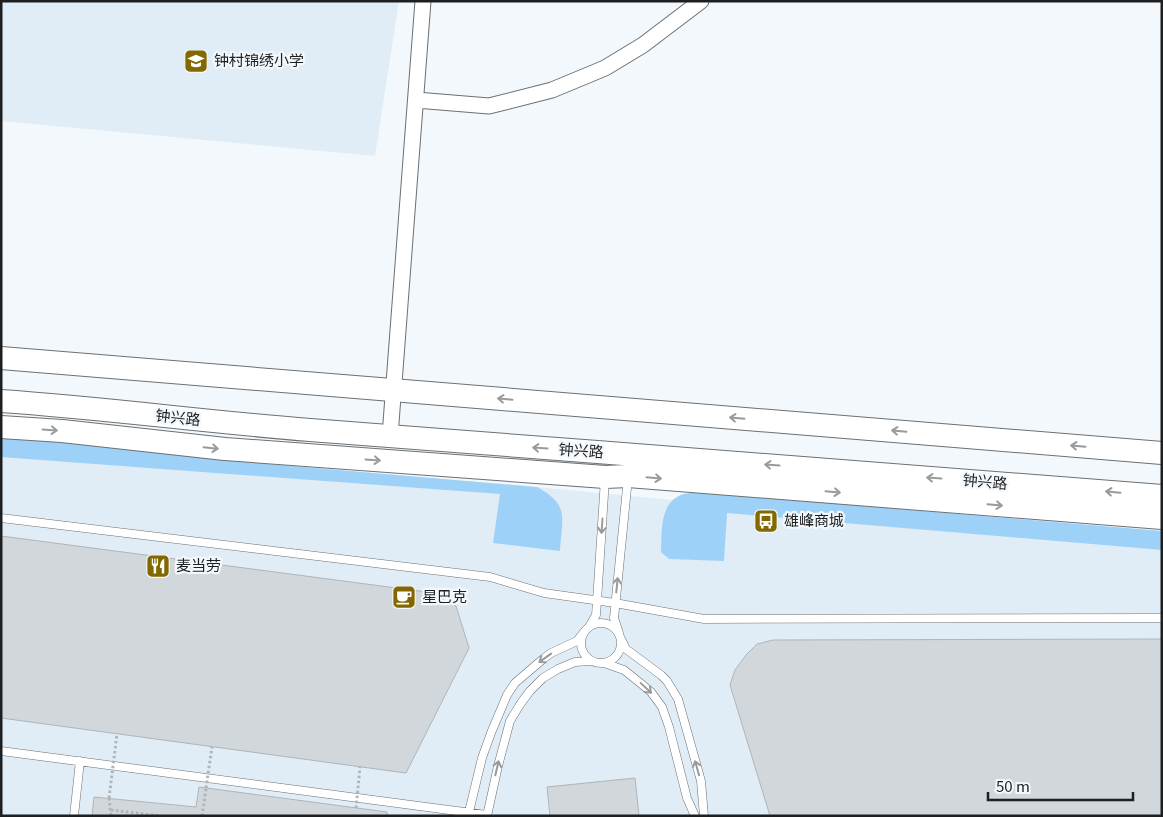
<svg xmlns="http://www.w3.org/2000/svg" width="1163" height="817" font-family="Georgia,'Noto Sans SC',serif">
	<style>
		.built { fill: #e0edf6 }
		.green { fill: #9ed1f8 }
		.building { fill: #d1d7db; stroke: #afb5b9 }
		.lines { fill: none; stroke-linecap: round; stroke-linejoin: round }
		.service-casing { stroke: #6b7074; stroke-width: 9 }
		.minor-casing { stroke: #6b7074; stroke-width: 17 }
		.secondary-casing { stroke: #6b7074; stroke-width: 24 }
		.path { stroke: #b0b5b8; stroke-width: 3; stroke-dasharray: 2.5 2.5; stroke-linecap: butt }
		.service { stroke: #fff; stroke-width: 8 }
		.minor { stroke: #fff; stroke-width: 15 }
		.secondary { stroke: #fff; stroke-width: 22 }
		.path-bridge { stroke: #b0b5b8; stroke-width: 3; stroke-dasharray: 2.5 2.5; stroke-linecap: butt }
		.oneway { stroke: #999a9b }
		.labels { text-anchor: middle; stroke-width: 4.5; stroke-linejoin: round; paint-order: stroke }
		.poi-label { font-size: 15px; fill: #1d1f21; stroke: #f2f8fc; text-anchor: start }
		.street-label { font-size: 15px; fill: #1d1f21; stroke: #f2f8fc }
	</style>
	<rect width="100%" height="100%" fill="#f2f8fc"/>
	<path class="built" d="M1,1H399L375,156L1,121Z
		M1,438L211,459L537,487L672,500L682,494L1162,531V816H1Z"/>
	<path class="green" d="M1,438L93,445L211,459L537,487C570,505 562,517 560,551L493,543L500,494L1,457Z
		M697,492L1162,531V550L727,513L724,561L669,559L661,552C662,533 659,504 681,495C686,493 692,493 697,492Z"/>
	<path class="building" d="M1,536L427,592L456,606L469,648L406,773L1,718Z
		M1162,639V816H770L730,685L735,670L746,655L757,644L773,640Z
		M635,778L639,816H550L547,787Z
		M199,787L387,812L388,816H92L94,797L196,807Z"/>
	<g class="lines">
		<g class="service-casing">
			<path id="service" d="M1,518L490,577L544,593L615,603L704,619L1162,618
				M581 643a20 20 0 1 1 40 0a20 20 0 1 1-40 0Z
				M589,627L596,615L597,601L605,479
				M619,633L614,618L628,478
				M621,639L626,649L661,675L667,681L678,699L701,781L704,816
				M604,663L624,670L639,682L651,692L662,707L669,727L687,798L695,816
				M1,751L487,815
				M74,816L80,761
				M468,816L482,758L491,733L507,695L515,683L543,659L551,653L577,641L584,632
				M487,816L498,766L510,721L521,703L530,691L543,678L558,669L575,662L591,661"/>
		</g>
		<g class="minor-casing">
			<path id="minor" d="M416,100L489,106L552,90L605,68L643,45L701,1
				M390,436L423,1"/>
		</g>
		<g class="secondary-casing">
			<path id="secondary" d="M1,358L1162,453
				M1,401C104,408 207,422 310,430C594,452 878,473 1162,496
				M1,427L62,431L225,449L605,477L628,476L1162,518"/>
		</g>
		<path class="path" d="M109,798L111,816
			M111,810L161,816
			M202,816L206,789"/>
		<use href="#service" class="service"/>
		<use href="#minor" class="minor"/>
		<use href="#secondary" class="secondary"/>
		<path class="path-bridge" d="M206,788L212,747
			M109,798L117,734
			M356,808L360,767"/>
	</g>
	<defs><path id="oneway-shaft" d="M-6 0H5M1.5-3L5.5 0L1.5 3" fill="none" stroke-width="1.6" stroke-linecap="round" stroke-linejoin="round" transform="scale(1.25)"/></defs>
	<g class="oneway">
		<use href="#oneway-shaft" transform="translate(505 399) rotate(-175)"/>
		<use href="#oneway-shaft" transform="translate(737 418) rotate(-175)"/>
		<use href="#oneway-shaft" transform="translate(50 430) rotate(4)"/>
		<use href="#oneway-shaft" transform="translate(899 431) rotate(-175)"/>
		<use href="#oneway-shaft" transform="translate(1078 446) rotate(-175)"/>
		<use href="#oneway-shaft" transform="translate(211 448) rotate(6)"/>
		<use href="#oneway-shaft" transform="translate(540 448) rotate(-176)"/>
		<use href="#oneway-shaft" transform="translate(373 460) rotate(4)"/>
		<use href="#oneway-shaft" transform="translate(772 465) rotate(-176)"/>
		<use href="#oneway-shaft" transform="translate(654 478) rotate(5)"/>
		<use href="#oneway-shaft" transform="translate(934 478) rotate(-176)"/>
		<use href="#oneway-shaft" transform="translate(833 492) rotate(5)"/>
		<use href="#oneway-shaft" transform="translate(1113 492) rotate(-175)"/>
		<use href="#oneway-shaft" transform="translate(995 505) rotate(5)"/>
		<use href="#oneway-shaft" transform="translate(602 526) rotate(94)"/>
		<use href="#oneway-shaft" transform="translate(617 585) rotate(-84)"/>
		<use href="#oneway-shaft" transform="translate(545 658) rotate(144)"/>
		<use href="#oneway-shaft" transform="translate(646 688) rotate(43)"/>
		<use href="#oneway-shaft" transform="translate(497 768) rotate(-77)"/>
		<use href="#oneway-shaft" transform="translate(697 768) rotate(-106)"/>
	</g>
	<defs>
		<g id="school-square" transform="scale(1.25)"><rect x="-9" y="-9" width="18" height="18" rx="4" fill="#836800" stroke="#f2f8fc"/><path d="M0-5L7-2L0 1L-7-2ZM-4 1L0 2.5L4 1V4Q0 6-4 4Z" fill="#fff"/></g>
		<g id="bus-square" transform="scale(1.25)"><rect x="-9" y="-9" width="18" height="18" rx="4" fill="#836800" stroke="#f2f8fc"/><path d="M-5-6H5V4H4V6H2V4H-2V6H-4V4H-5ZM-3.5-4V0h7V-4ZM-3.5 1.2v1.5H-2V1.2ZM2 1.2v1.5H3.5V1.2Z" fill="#fff"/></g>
		<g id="restaurant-square" transform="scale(1.25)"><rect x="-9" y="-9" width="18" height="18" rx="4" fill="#836800" stroke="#f2f8fc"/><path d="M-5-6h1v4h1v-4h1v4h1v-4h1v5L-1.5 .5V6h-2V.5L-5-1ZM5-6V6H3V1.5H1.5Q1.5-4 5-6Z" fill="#fff"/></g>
		<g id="cafe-square" transform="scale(1.25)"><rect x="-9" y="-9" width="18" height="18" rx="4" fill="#836800" stroke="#f2f8fc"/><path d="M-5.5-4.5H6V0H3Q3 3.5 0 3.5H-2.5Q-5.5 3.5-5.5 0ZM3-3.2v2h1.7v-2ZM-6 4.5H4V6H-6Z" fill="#fff"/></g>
	</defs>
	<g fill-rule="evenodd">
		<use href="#school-square" x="196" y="61"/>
		<use href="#bus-square" x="766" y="521"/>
		<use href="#restaurant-square" x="158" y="566"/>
		<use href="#cafe-square" x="404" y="597"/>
	</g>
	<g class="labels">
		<g class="poi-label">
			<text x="214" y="66">钟村锦绣小学</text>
			<text x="784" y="526">雄峰商城</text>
			<text x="176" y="571">麦当劳</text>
			<text x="422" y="602">星巴克</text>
		</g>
		<g class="street-label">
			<text transform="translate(178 418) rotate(6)" y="5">钟兴路</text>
			<text transform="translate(581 451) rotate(4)" y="5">钟兴路</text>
			<text transform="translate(985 482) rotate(5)" y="5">钟兴路</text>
		</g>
	</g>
	<rect width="1163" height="817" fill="none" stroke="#1d1f21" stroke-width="5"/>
	<path d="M988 792v8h145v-8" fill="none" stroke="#1d1f21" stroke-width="2.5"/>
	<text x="996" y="792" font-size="15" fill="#1d1f21" stroke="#f2f8fc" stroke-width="4" paint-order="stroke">50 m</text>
</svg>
